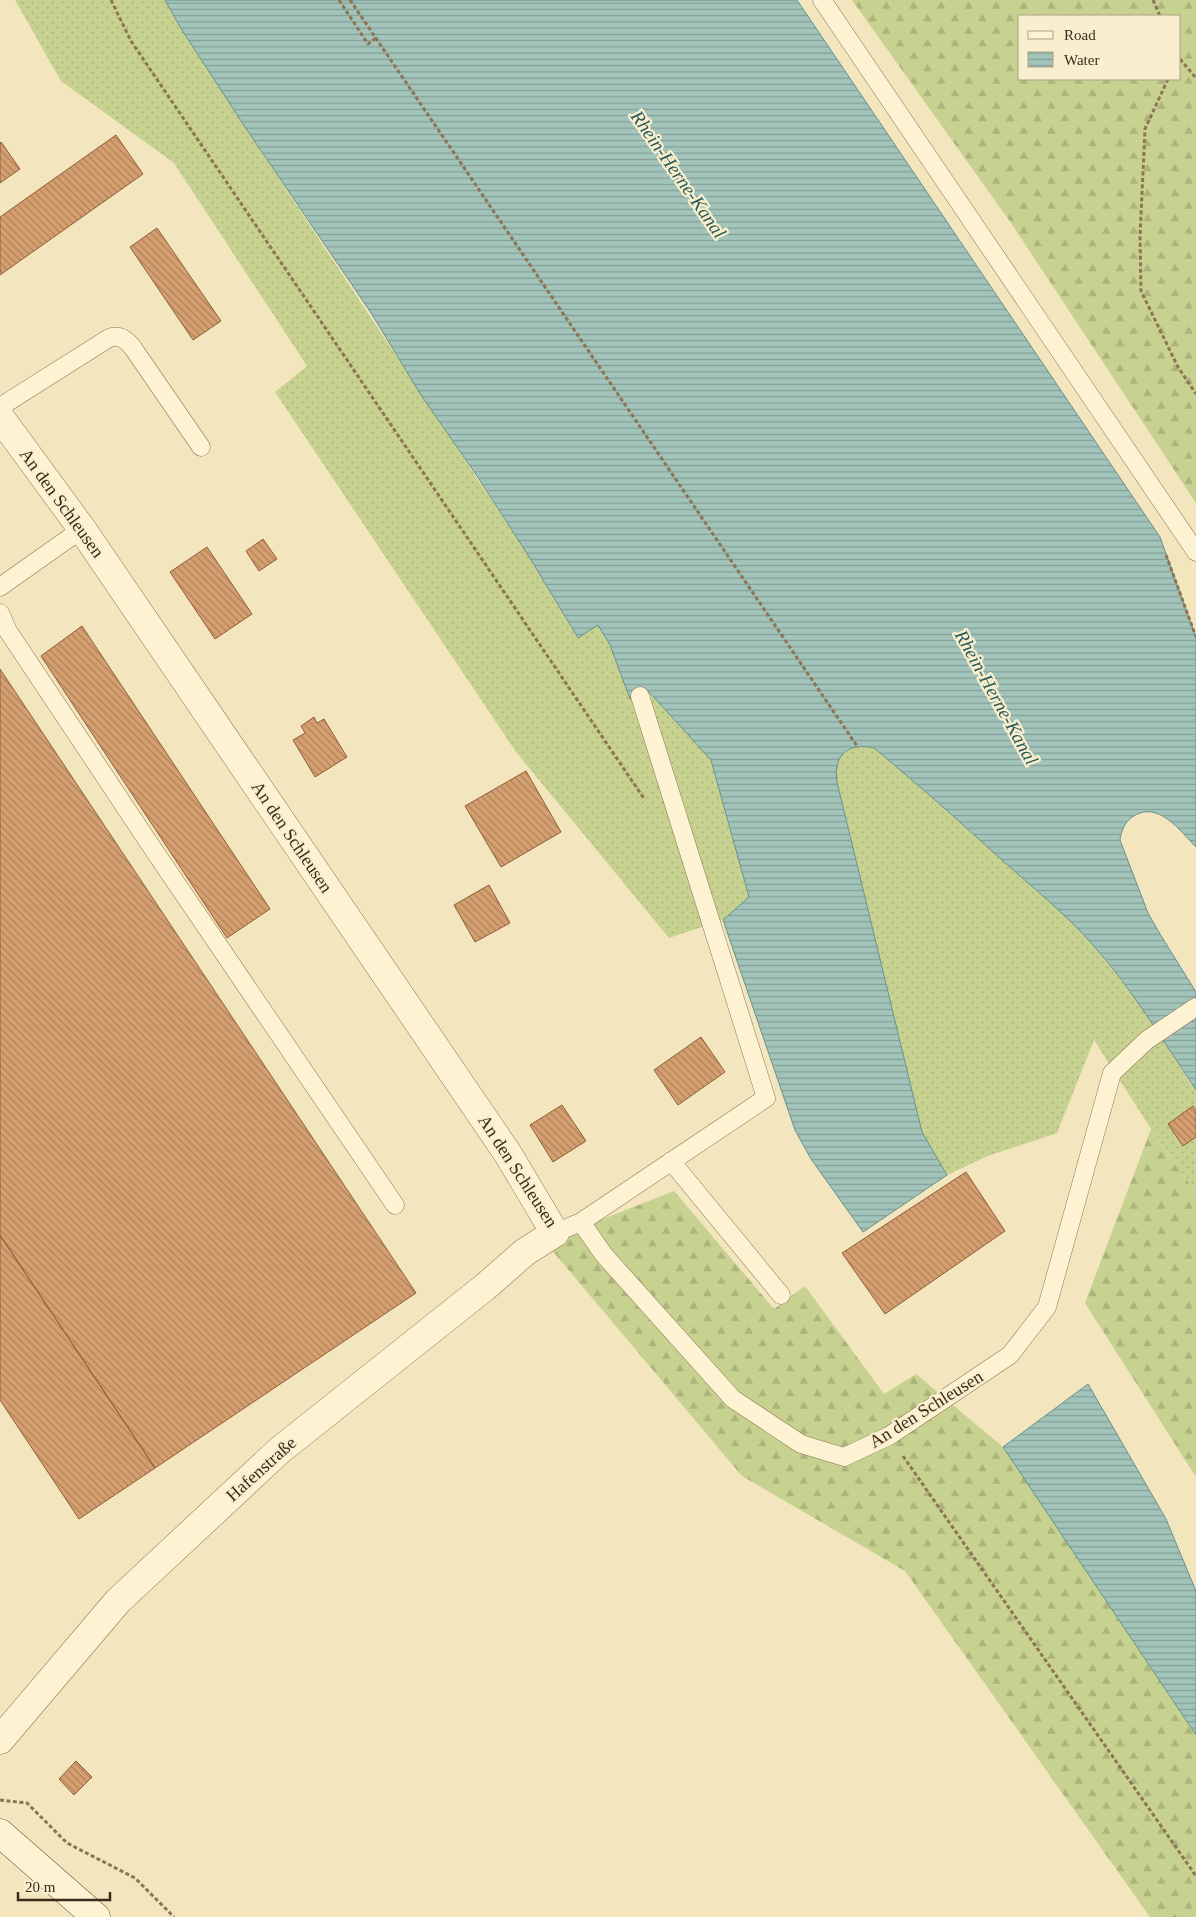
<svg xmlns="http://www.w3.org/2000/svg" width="1196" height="1917" font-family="Georgia,serif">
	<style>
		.grass { fill: url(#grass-dots) }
		.forest { fill: url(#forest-firs); fill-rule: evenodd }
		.water { fill: url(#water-rules); stroke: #68928a }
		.building { fill: url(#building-back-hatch); stroke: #8f5f37 }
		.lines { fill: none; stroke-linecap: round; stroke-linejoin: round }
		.lane-casing { stroke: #8d7554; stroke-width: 19 }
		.street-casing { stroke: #8d7554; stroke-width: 29 }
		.secondary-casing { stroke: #6e5638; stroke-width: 29 }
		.path { stroke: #8d7554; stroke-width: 3; stroke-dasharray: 4 2.5; stroke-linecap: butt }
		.lane { stroke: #fdf2d2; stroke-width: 18 }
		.street { stroke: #fdf2d2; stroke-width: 28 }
		.secondary { stroke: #fdf2d2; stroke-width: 28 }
		.labels { text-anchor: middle; stroke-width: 4.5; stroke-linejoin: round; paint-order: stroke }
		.street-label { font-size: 18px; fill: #3a2c1b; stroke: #f9efce }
		.water-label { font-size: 19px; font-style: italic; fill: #285c5b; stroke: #f9efce }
	</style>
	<defs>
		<pattern id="grass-dots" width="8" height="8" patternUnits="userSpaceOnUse" patternTransform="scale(1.25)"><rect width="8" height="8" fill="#c7d290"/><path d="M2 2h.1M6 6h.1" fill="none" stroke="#acb47c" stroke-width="1.8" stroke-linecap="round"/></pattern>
		<pattern id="forest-firs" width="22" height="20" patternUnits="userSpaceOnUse" patternTransform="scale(1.25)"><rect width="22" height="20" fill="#c7d290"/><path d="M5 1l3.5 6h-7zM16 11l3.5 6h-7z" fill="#acb47c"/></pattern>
		<pattern id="water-rules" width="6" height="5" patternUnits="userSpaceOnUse" patternTransform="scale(1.25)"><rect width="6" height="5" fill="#a2c4bb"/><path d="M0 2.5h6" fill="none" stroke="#859f97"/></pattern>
		<pattern id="building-back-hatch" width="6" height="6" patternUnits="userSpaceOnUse" patternTransform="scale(1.25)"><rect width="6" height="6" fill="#d59f6f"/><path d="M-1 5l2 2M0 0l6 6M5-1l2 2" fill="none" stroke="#ae825a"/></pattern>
	</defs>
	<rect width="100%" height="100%" fill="#f3e6be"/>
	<path class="grass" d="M15,0H165L180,27L245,127L533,563L577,638L598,625L610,645L630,699L649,692L711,760L749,897L723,920L669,938L516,752L275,392L307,366L174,163L61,81Z
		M857,746L874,748L931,796L1070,920L1094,946L1147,1014L1191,1085L1196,1083V1193L1151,1129L1094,1040L1057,1133L988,1156L947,1175L922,1132L837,782C834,765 839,751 857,746Z"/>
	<path class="forest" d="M852,0H1196V503L1011,223ZM1180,16V79H1020V16Z
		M1151,1129L1196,1193V1477L1085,1303Z
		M674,1191L774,1309L805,1286L884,1394L916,1374L1003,1447L1196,1735V1917H1150L905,1571L742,1476L545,1242Z"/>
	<path class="water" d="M165,0H797L1160,537L1196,637V847C1180,831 1158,799 1132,817C1125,822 1121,831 1120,840L1148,913L1160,934L1196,992V1090C1163,1041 1133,990 1093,945C1066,914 1033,888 1002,860C960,822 918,784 874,748C848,742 833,755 837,782L922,1132L947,1175L863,1232L811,1159L795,1130L723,920L749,897L711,760L649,692L630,699L610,645L598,625L578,638L533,563L477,476L421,395L371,313L245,127L180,27Z
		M1088,1384L1166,1519L1196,1591V1735L1003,1447Z"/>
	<path class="building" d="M116,135L143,174L0,275V217Z
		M1,142L20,169L0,183V143Z
		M157,228L221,321L193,340L130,247Z
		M263,539L277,559L259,571L246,551Z
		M207,547L252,614L215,639L170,572Z
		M82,626L270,909L227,938L41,656Z
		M0,669L416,1293L155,1468L0,1235Z
		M314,717L317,723L324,719L347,757L315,777L293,740L305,733L301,726Z
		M526,771L561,832L501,867L465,806Z
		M489,885L510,923L475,942L454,905Z
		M701,1037L725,1072L678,1105L654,1070Z
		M562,1105L586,1141L553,1162L530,1125Z
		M1193,1106L1196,1110V1137L1183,1146L1168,1124Z
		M966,1172L1005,1231L885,1314L842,1253Z
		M0,1235L155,1468L79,1519L0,1400Z
		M76,1761L92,1777L74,1795L59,1779Z"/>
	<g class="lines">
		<g class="lane-casing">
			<path id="lane" d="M822,0L1196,552
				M0,407L109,338C119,334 127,340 133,348L201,447
				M0,587L82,529
				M0,613L8,631L151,846L395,1205
				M671,1161L781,1295
				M581,1222L604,1255L733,1399L801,1444L844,1457L889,1436L1010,1355L1047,1307L1112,1073L1147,1040L1196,1007
				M555,1233L581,1222L766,1098L640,696"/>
		</g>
		<g class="street-casing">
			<path id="street" d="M0,417L82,529L508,1154L555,1233L525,1252L485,1287L280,1450L118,1601L0,1740"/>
		</g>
		<g class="secondary-casing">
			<path id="secondary" d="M0,1833L96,1917"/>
		</g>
		<path class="path" d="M111,0L131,41L645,800
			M339,0L368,44L376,38
			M350,0L857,746
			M1153,0L1160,16
			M1180,59L1196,78
			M1168,79L1145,129L1140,237L1141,291L1178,367L1196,394
			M1166,555L1196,637
			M903,1456L1196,1876
			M0,1800L27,1803L67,1843L135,1878L174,1917"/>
		<use href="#lane" class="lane"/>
		<use href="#street" class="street"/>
		<use href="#secondary" class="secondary"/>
	</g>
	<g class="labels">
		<g class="street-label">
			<text transform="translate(62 503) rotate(54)" y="6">An den Schleusen</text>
			<text transform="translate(292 837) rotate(56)" y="6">An den Schleusen</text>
			<text transform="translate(518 1171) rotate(57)" y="6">An den Schleusen</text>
			<text transform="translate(926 1409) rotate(-32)" y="6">An den Schleusen</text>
			<text transform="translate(261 1469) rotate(-42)" y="6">Hafenstraße</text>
		</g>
		<g class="water-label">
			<text transform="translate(679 174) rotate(55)" y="7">Rhein-Herne-Kanal</text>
			<text transform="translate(997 697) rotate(61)" y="7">Rhein-Herne-Kanal</text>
		</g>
	</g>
	<rect x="1018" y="15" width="162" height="65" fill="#f9efce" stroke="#ada186"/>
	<rect x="1028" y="31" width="25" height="8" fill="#fdf2d2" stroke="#ada186"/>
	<text x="1064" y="40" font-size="15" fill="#3a2c1b">Road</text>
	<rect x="1028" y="52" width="25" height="15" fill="url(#water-rules)" stroke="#ada186"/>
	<text x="1064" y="65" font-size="15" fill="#3a2c1b">Water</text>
	<path d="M18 1892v8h92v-8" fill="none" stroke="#3a2c1b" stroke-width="2.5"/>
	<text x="25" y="1892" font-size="15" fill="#3a2c1b" stroke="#f9efce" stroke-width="4" paint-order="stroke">20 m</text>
</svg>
